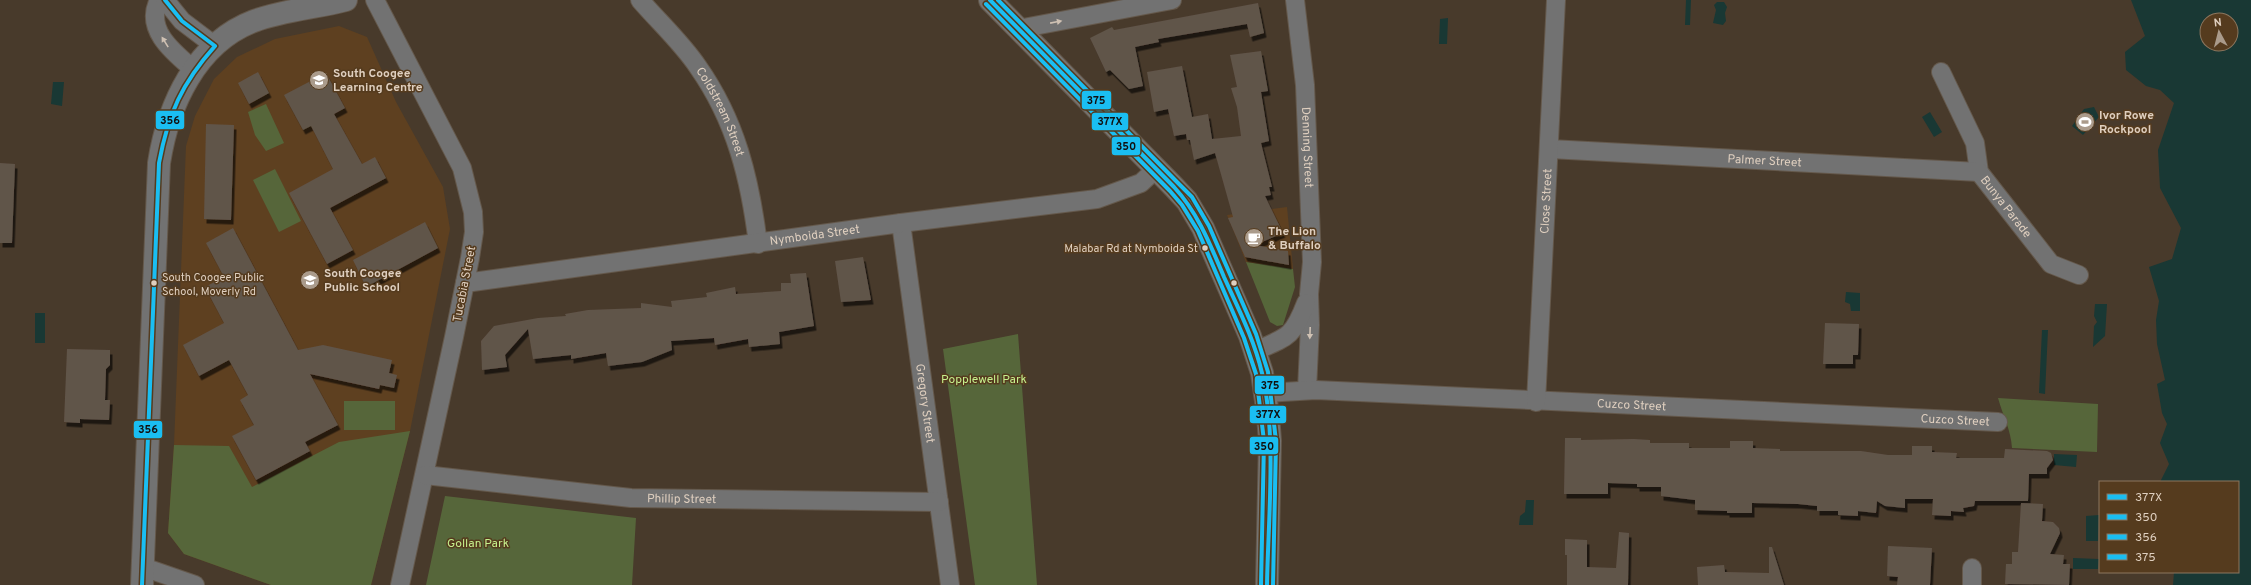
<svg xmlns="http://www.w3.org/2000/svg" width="2251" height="585" font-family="Overpass,sans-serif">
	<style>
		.built { fill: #5e4020 }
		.green { fill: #56663a }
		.water { fill: #193834; fill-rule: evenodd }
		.building { fill: #615449; filter: url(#shadow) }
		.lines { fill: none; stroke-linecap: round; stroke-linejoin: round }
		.minor-casing { stroke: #64584b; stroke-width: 20 }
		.tertiary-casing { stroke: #64584b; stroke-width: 24 }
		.secondary-casing { stroke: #64584b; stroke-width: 24 }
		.minor { stroke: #727272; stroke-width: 18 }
		.tertiary { stroke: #727272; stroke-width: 22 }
		.secondary { stroke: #757472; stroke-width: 22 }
		.bus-1-casing { stroke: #553b1e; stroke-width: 7 }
		.bus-2-casing { stroke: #553b1e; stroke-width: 7 }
		.bus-3-casing { stroke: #553b1e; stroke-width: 7 }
		.bus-4-casing { stroke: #553b1e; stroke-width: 7 }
		.bus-1 { stroke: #1abef2; stroke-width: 4 }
		.bus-2 { stroke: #1abef2; stroke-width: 4 }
		.bus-3 { stroke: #1abef2; stroke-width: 4 }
		.bus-4 { stroke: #1abef2; stroke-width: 4 }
		.oneway { fill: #cfc1b3 }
		.bus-dot { fill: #dfcfbf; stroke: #553b1e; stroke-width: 1.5 }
		.labels { text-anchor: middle; stroke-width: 3; stroke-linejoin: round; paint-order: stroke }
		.bus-label { font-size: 11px; fill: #dfcfbf; stroke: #553b1e; text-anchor: end }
		.poi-label { font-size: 12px; font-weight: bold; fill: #dfcfbf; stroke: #553b1e; text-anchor: start }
		.street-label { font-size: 12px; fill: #dfcfbf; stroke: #553b1e }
		.park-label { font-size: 12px; fill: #c6f08d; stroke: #553b1e }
		.line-badge { stroke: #553b1e; stroke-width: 1.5 }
		.pale-badge-label { font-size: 11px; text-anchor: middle; font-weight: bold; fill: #111 }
	</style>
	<defs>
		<filter id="shadow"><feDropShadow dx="2.5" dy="4.5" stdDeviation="0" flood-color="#0009"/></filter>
	</defs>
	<rect width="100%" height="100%" fill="#483a2b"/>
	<path class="built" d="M339,26L367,37L396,102L443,187L450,229L410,431L371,585H271L184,554L168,533L174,445L186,146L195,116L214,79L237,57L275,39Z
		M1287,207L1293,269L1246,262L1227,215Z"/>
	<path class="green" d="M266,104L284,143L266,151L255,135L248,112Z
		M275,169L301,221L279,232L253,180Z
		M1246,262L1293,269L1295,287L1283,325L1277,326L1270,322Z
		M1018,334L1037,585H975L943,349Z
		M1998,398L2098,404L2097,452L2012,448C2011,430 2003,416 1998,398Z
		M344,401H395V430H344Z
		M410,431L371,585H271L184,554L168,533L174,445L229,446L252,487L339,442Z
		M445,496L636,518L632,585H426Z"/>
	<path class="water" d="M1686,0H1691L1690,25H1685Z
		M2131,0H2251V585H2173L2174,572H2238V482H2160L2169,464L2160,443L2167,424L2162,413L2157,384L2165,380L2157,344L2156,320L2159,301L2149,267L2172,259L2181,228L2160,188L2158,150L2174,103L2160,90L2146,86L2126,70L2125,52L2145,36ZM2207,20H2231V44H2207Z
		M1717,2H1724L1727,7L1725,13L1726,21L1723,25L1713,23L1716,10L1714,5Z
		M1448,18L1447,44H1439L1440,19Z
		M53,82H64L62,106L51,104Z
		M2094,107L2099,117L2083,135L2072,126L2084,109Z
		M1930,112L1942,132L1934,137L1922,117Z
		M1846,292L1860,293V311H1851L1850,304L1845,302Z
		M2095,304H2107L2105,336L2093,347L2094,326L2097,322L2094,316Z
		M35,313H45V343H35Z
		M2042,330H2048L2045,394L2039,393Z
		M2054,454L2077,455L2076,467L2054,465Z
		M1526,500H1534L1533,525H1519L1520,516L1525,512Z
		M2099,515L2098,541H2086V516Z
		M2073,558L2099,559L2098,569H2073Z"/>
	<path class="building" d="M1258,3L1264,33L1250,37L1247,24L1158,39L1159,42L1135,47L1143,86L1129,89L1110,70L1106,72L1090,38L1112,27L1114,30Z
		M1261,51L1268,91L1261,92L1269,141L1261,143L1272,187H1269L1271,195L1265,196L1283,233L1255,245L1288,251L1289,265L1245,257L1228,218L1233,217L1215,153L1194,160L1190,140H1187L1186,134L1174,136L1168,109L1154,112L1147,72L1182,66L1192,117L1208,114L1212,139L1241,136L1237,107L1231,88L1237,87L1230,55Z
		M258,72L269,93L249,104L238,83Z
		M326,73L345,108L334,114L362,164L375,157L386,178L330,208L353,250L327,264L289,193L333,169L311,126L303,130L284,95Z
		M206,124L234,125L231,220L204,219Z
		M0,163L15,164L12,243H0Z
		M425,222L438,248L366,287L353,260Z
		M233,228L298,350L323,345L392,360L389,373L397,375L394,388L380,385L379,389L310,374L338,425L305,442L310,451L256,480L232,436L254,425L240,400L248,395L229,360L199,376L183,345L224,323L205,287L224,277L206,243Z
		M863,257L871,300L841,302L835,261Z
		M806,273L814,326L779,332L780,344L749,347L748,339L715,345L714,338L671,341L672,350L642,362L608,366L606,353L571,359V355L533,359L528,329L505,355L507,367L482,370L481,341L494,326L538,318L566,316L565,314L588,310L641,308V303L672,307L671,301L707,297L706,293L735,287L736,294L781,291V283H791L790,274Z
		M1825,323L1859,324L1858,355H1853V364H1823Z
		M67,349L110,350V365L106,369L105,400H110L109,420L80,419V423L64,422Z
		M1565,438H1581V440L1634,439L1650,440V443H1689V448H1730V441H1753V448L1780,449V451H1861L1888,455H1912V446H1932V452L1957,453L1956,458H2004L2005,449L2047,451L2051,453L2053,460L2047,468V474H2029L2028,501H1975L1974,506L1963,508L1964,512L1951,511V516L1932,515L1933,499H1905V508L1885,506L1877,501L1876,513L1858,511V516L1838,515V511H1817V506L1798,504L1752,503V513H1727V511L1695,510V500L1661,496V487H1637V484L1608,483V494H1564Z
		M2021,503L2043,504L2042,521L2053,522L2059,528L2060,533L2050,554L2064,555L2063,564H2070L2069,585L2005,584L2006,564H2012V552H2018Z
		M1619,532L1629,533L1628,585H1567V555H1565V539L1587,540V567L1616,568Z
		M1888,546L1932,548L1930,585H1897L1898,577L1887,576Z
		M1769,547H1772L1784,585H1698L1697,567L1724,565L1725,572L1769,573Z"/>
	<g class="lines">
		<g class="minor-casing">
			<g id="minor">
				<path d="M159,0C144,29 173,52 193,69"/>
				<path d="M165,0L182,21L215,46"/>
				<path d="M375,0L462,168L473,212L474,232L470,258L454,337L400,585"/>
				<path id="s1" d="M640,0C659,22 682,43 698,67C736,121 750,179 758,244"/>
				<path id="s2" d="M1295,0L1305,85L1312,262L1309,294L1310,325L1307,390"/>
				<path d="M1018,29L1172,0"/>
				<path id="s3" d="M1941,72L1975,143L1979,172L2051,264L2079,275"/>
				<path id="s4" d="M1550,149L1979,172"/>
				<path id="s5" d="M901,223L950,585"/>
				<path id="s6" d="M465,283L901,223L1097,199L1141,183L1157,168"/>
				<path d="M1255,351C1288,337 1293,337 1306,303"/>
				<path id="s7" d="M1266,393L1316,390L1998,422"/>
				<path id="s8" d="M1536,402L1556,0"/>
				<path id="s9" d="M425,475L631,498L939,502"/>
				<path d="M143,567L195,585"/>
				<path d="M1972,585V568"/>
			</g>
		</g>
		<g class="tertiary-casing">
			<path id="tertiary" d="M142,585L159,163C168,105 196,43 254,21C284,10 316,8 346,0"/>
		</g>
		<g class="secondary-casing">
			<path id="secondary" d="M990,0L1174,187L1187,201L1203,228L1250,336L1262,373L1268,415L1270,441L1267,585"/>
		</g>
		<use href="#minor" class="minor"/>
		<use href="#tertiary" class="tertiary"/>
		<use href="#secondary" class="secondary"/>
		<g class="bus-1-casing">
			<path id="bus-1" d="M990,0L1174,187C1198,213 1210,244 1224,277C1238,308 1254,339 1262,373C1277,436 1268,520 1267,585"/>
		</g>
		<g class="bus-2-casing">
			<path id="bus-2" d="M986,4L1170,191L1182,205L1198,231L1244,338L1256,374L1264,441L1261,585"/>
		</g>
		<g class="bus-3-casing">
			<path id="bus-3" d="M142,585L159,163C168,114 182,83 215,46L182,21L165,0"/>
		</g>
		<g class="bus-4-casing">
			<path id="bus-4" d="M998,0L1178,183L1192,197L1209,226L1256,334L1268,372L1276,441L1273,585"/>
		</g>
		<use href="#bus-1" class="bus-1"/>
		<use href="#bus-2" class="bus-2"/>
		<use href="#bus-3" class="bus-3"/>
		<use href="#bus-4" class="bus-4"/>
	</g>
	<defs><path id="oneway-solid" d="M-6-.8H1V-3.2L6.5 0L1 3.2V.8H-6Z"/></defs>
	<g class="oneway">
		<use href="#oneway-solid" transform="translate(1056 22) rotate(-11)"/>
		<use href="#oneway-solid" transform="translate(165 42) rotate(-122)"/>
		<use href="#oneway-solid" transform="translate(1310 333) rotate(92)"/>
	</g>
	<defs>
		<g id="school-disc" transform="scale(1)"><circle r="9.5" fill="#aa9b8b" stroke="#553b1e"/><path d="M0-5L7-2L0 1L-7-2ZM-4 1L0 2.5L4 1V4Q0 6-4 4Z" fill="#fff"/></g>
		<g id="stadium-disc" transform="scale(1)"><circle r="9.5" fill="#aa9b8b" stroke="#553b1e"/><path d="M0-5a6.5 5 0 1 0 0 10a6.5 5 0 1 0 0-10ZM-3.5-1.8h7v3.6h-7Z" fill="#fff"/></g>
		<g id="cafe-disc" transform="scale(1)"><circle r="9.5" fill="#aa9b8b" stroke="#553b1e"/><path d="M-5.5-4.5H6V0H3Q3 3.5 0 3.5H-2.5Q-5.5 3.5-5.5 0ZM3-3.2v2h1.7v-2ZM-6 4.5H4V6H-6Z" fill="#fff"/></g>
	</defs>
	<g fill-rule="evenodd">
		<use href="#school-disc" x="319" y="80"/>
		<use href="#stadium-disc" x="2085" y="122"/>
		<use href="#cafe-disc" x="1254" y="238"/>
		<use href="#school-disc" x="310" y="280"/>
	</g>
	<g class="bus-dot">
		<circle cx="1205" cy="248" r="3.5"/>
		<circle cx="154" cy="283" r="3.5"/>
		<circle cx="1234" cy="283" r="3.5"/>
	</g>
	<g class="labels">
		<g class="bus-label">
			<text x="1198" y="252">Malabar Rd at Nymboida St</text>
			<text x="162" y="281" text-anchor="start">South Coogee Public<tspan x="162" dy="14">School, Moverly Rd</tspan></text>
		</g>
		<g class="poi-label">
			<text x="333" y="77">South Coogee<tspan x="333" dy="14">Learning Centre</tspan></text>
			<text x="2099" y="119">Ivor Rowe<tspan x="2099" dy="14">Rockpool</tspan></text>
			<text x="1268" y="235">The Lion<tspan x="1268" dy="14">&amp; Buffalo</tspan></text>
			<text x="324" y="277">South Coogee<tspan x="324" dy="14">Public School</tspan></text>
		</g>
		<g class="street-label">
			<text dy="4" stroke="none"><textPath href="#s1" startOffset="139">Coldstream Street</textPath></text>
			<text dy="4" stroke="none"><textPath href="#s2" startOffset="148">Denning Street</textPath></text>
			<text dy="4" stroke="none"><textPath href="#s4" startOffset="215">Palmer Street</textPath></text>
			<text dy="4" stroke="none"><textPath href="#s8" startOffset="201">Close Street</textPath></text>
			<text dy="4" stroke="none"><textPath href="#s3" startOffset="152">Bunya Parade</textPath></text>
			<text dy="4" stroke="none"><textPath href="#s6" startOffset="353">Nymboida Street</textPath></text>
			<text transform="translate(464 284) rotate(-79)" y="4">Tucabia Street</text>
			<text dy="4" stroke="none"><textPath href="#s5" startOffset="182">Gregory Street</textPath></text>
			<text dy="4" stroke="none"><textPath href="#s7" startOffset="366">Cuzco Street</textPath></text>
			<text dy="4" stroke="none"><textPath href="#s7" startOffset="690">Cuzco Street</textPath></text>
			<text dy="4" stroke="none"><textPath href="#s9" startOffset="258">Phillip Street</textPath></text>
		</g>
		<g class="park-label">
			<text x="984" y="383">Popplewell Park</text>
			<text x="478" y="547">Gollan Park</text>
		</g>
	</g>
	<g class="line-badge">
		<rect x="1081" y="90" width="31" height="20" rx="4" fill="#1abef2"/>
		<rect x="155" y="110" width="30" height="20" rx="4" fill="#1abef2"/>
		<rect x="1091" y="112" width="38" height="19" rx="4" fill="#1abef2"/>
		<rect x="1111" y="136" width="30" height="20" rx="4" fill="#1abef2"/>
		<rect x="1254" y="375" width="31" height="20" rx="4" fill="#1abef2"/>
		<rect x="1249" y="405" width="38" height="19" rx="4" fill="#1abef2"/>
		<rect x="133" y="420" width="30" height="19" rx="4" fill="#1abef2"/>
		<rect x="1249" y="436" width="30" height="19" rx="4" fill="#1abef2"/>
	</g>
	<g class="pale-badge-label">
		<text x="1096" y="104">375</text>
		<text x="170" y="124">356</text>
		<text x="1110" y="125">377X</text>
		<text x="1126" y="150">350</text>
		<text x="1270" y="389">375</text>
		<text x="1268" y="418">377X</text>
		<text x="148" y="433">356</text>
		<text x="1264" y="450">350</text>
	</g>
	<rect x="2099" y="481" width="140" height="92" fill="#553b1e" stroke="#8c765e"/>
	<rect x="2107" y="494" width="20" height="6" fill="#1abef2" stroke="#8c765e"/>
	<text x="2135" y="501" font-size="12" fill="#dfcfbf">377X</text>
	<rect x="2107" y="514" width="20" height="6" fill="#1abef2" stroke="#8c765e"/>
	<text x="2135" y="521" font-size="12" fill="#dfcfbf">350</text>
	<rect x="2107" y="534" width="20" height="6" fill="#1abef2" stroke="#8c765e"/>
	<text x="2135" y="541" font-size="12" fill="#dfcfbf">356</text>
	<rect x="2107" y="554" width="20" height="6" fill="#1abef2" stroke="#8c765e"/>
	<text x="2135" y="561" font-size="12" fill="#dfcfbf">375</text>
	<g transform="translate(2219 32) rotate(353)"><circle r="19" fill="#553b1e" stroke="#8c765e"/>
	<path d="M0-3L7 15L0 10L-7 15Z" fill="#aa9b8b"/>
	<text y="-6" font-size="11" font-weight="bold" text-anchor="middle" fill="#dfcfbf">N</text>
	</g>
</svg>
